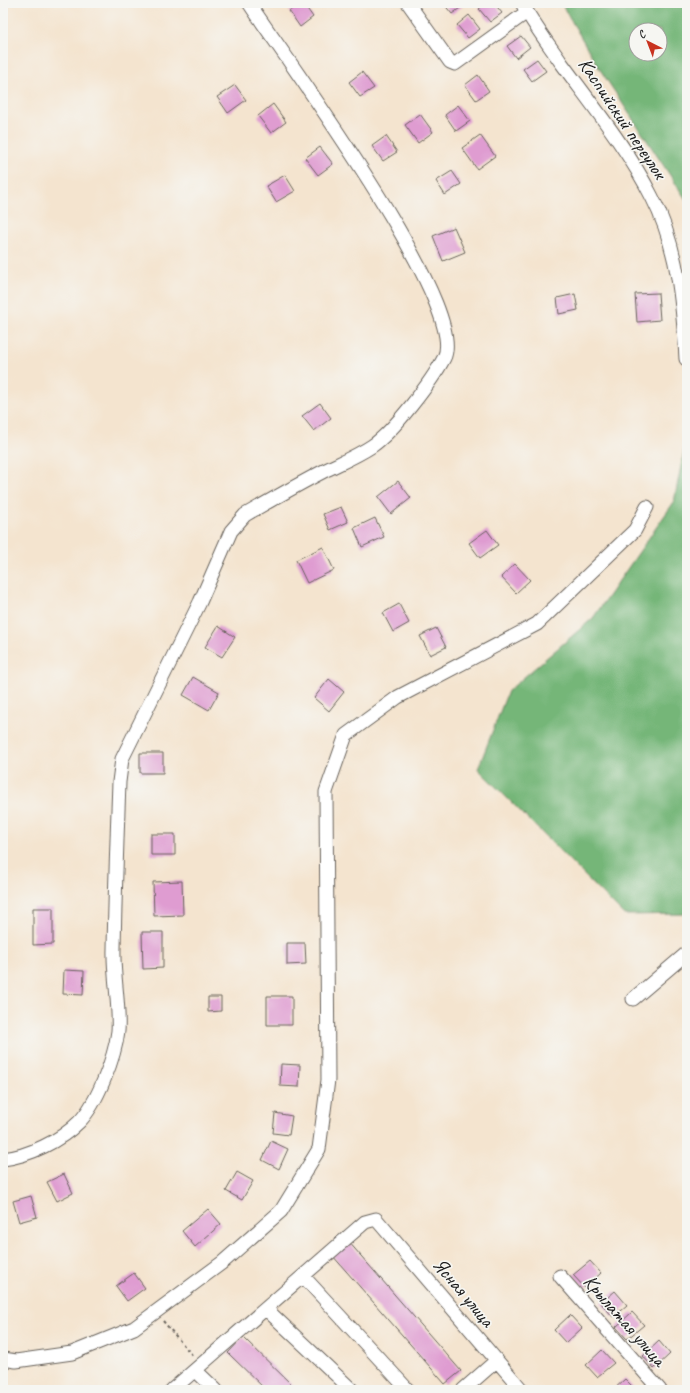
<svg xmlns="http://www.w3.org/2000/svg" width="690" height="1393" font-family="Caveat,sans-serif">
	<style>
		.forest { fill: #75b678; stroke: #48694a; fill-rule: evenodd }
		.building { fill: #df9cd1 }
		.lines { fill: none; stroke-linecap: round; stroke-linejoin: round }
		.minor-casing { stroke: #68625b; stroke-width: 15 }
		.path { stroke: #68625b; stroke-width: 2; stroke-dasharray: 3 3; stroke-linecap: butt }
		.minor { stroke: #fff; stroke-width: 13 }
		.labels { text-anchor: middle; stroke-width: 3.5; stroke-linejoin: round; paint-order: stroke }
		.street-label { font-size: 20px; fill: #1c1c1c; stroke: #f6f6f2 }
	</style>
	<rect width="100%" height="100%" fill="#f6f6f2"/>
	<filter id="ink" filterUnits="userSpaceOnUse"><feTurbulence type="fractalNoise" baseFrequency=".025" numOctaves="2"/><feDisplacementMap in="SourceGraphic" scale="8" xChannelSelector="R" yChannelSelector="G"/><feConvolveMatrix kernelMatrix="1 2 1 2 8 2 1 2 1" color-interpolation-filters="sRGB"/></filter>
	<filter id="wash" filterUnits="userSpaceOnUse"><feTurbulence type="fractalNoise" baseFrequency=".012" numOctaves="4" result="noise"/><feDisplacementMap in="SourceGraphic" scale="16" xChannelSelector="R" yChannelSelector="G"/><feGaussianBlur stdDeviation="0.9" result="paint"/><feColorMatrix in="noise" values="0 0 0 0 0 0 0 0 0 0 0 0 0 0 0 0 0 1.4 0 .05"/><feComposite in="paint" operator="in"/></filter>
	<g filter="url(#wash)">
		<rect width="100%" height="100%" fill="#f4e4cf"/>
		<path class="forest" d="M561,3H687V201L599,68ZM636,30H660V54H636Z
			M687,435V914L624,915L478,769L508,691L593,618L674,502Z"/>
		<g id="blocks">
			<path class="building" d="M300,3H303L313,17L300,27L289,11Z
				M443,3H463L464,5L452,14Z
				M486,3H494L502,13L490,22L479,9Z
				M469,15L480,29L468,38L457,25Z
				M521,36L530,47L516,58L507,46Z
				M537,59L546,71L532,81L523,69Z
				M362,72L374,88L360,97L349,82Z
				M478,75L489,91L476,100L465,85Z
				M235,85L246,100L228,113L217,97Z
				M273,104L286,122L271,133L258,116Z
				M458,105L470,121L456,131L445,115Z
				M420,114L433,132L418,143L405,125Z
				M480,135L495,156L477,169L462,148Z
				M386,136L397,152L383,161L372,146Z
				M320,147L333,164L318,175L305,158Z
				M452,171L461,184L445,195L436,181Z
				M285,175L295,191L276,202L266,186Z
				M454,227L465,252L443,261L433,236Z
				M658,293L660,320L637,322L635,294Z
				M575,294L578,310L559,314L557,298Z
				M320,403L331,418L314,431L302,416Z
				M398,481L411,498L391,514L378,497Z
				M341,507L348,522L330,530L323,514Z
				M375,518L384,537L362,547L354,528Z
				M487,530L498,545L480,558L469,543Z
				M323,547L334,570L307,583L296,560Z
				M515,564L530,580L516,593L501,577Z
				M399,604L409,623L393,632L383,613Z
				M218,626L235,637L222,657L205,647Z
				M436,628L446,647L430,655L420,636Z
				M193,677L219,692L209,710L183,695Z
				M329,679L344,692L329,711L314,698Z
				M140,753H163V773H140Z
				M151,834H175V855H151Z
				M182,881L183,915L154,916L153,882Z
				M33,908H53V944L33,945Z
				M142,932H163V968L143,969Z
				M287,943H305L306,964L287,965Z
				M64,970L84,971L83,995L63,994Z
				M267,996H292V1025H267Z
				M208,997H221V1011L208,1012Z
				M281,1064L300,1065L299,1087L280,1086Z
				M275,1113L292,1116L289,1135L273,1133Z
				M271,1141L288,1149L279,1169L262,1160Z
				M237,1172L253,1181L242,1200L226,1191Z
				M64,1174L73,1193L57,1201L47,1182Z
				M31,1196L37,1217L19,1222L13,1201Z
				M208,1209L221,1224L195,1247L182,1231Z
				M348,1241L461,1371L445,1384L332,1255Z
				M590,1261L601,1273L585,1288L573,1275Z
				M134,1273L145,1288L127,1301L116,1286Z
				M615,1291L627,1305L613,1317L601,1303Z
				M632,1312L644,1325L627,1339L616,1327Z
				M570,1315L582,1328L566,1343L554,1330Z
				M243,1337L295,1388L297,1390H266L228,1353Z
				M659,1341L670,1354L654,1369L643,1356Z
				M602,1350L614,1363L597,1377L586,1365Z
				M625,1379L636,1390H613Z"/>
		</g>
	</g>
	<g filter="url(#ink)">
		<use href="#blocks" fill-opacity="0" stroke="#68625b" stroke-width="1"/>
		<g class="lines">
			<g class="minor-casing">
				<path id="minor" d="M408,3L450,62L455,64L527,12
					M522,3C533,24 547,42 560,61C592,105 628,149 652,197C678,247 683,304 686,359
					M633,999L687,953
					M3,1159C29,1156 60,1141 79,1122C97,1104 115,1057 118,1031C120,1007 113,975 114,949C115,894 117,838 119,782L122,759L200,602L231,531L245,515C271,500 297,485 324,471C340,463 357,456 372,446C394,431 432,381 444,358C470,306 283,55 249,3
					M303,1276L408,1390
					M560,1276L660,1390
					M266,1309L352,1390
					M3,1359L16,1361L72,1353L134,1328L223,1262L281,1211L319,1149L328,1080L326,792L346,735L398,697L537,624L635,530L647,507
					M195,1370L216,1390
					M172,1390L365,1222L376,1219L522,1390
					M463,1390L496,1361"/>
			</g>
			<path class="path" d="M163,1321L192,1355"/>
			<use href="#minor" class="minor"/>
		</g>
	</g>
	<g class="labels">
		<g class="street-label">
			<text transform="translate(623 118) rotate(56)" y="7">Каспийский переулок</text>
			<text transform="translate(464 1292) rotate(50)" y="7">Ясная улица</text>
			<text transform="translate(625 1320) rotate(49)" y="7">Крылатая улица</text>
		</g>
	</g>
	<rect width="690" height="1393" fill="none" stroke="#f6f6f2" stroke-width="16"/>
	<g transform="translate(648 42) rotate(318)"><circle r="19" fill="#f6f6f2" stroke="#9f9f9c"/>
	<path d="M0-3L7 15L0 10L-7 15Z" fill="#c8321e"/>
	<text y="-6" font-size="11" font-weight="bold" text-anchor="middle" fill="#1c1c1c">С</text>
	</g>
</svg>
